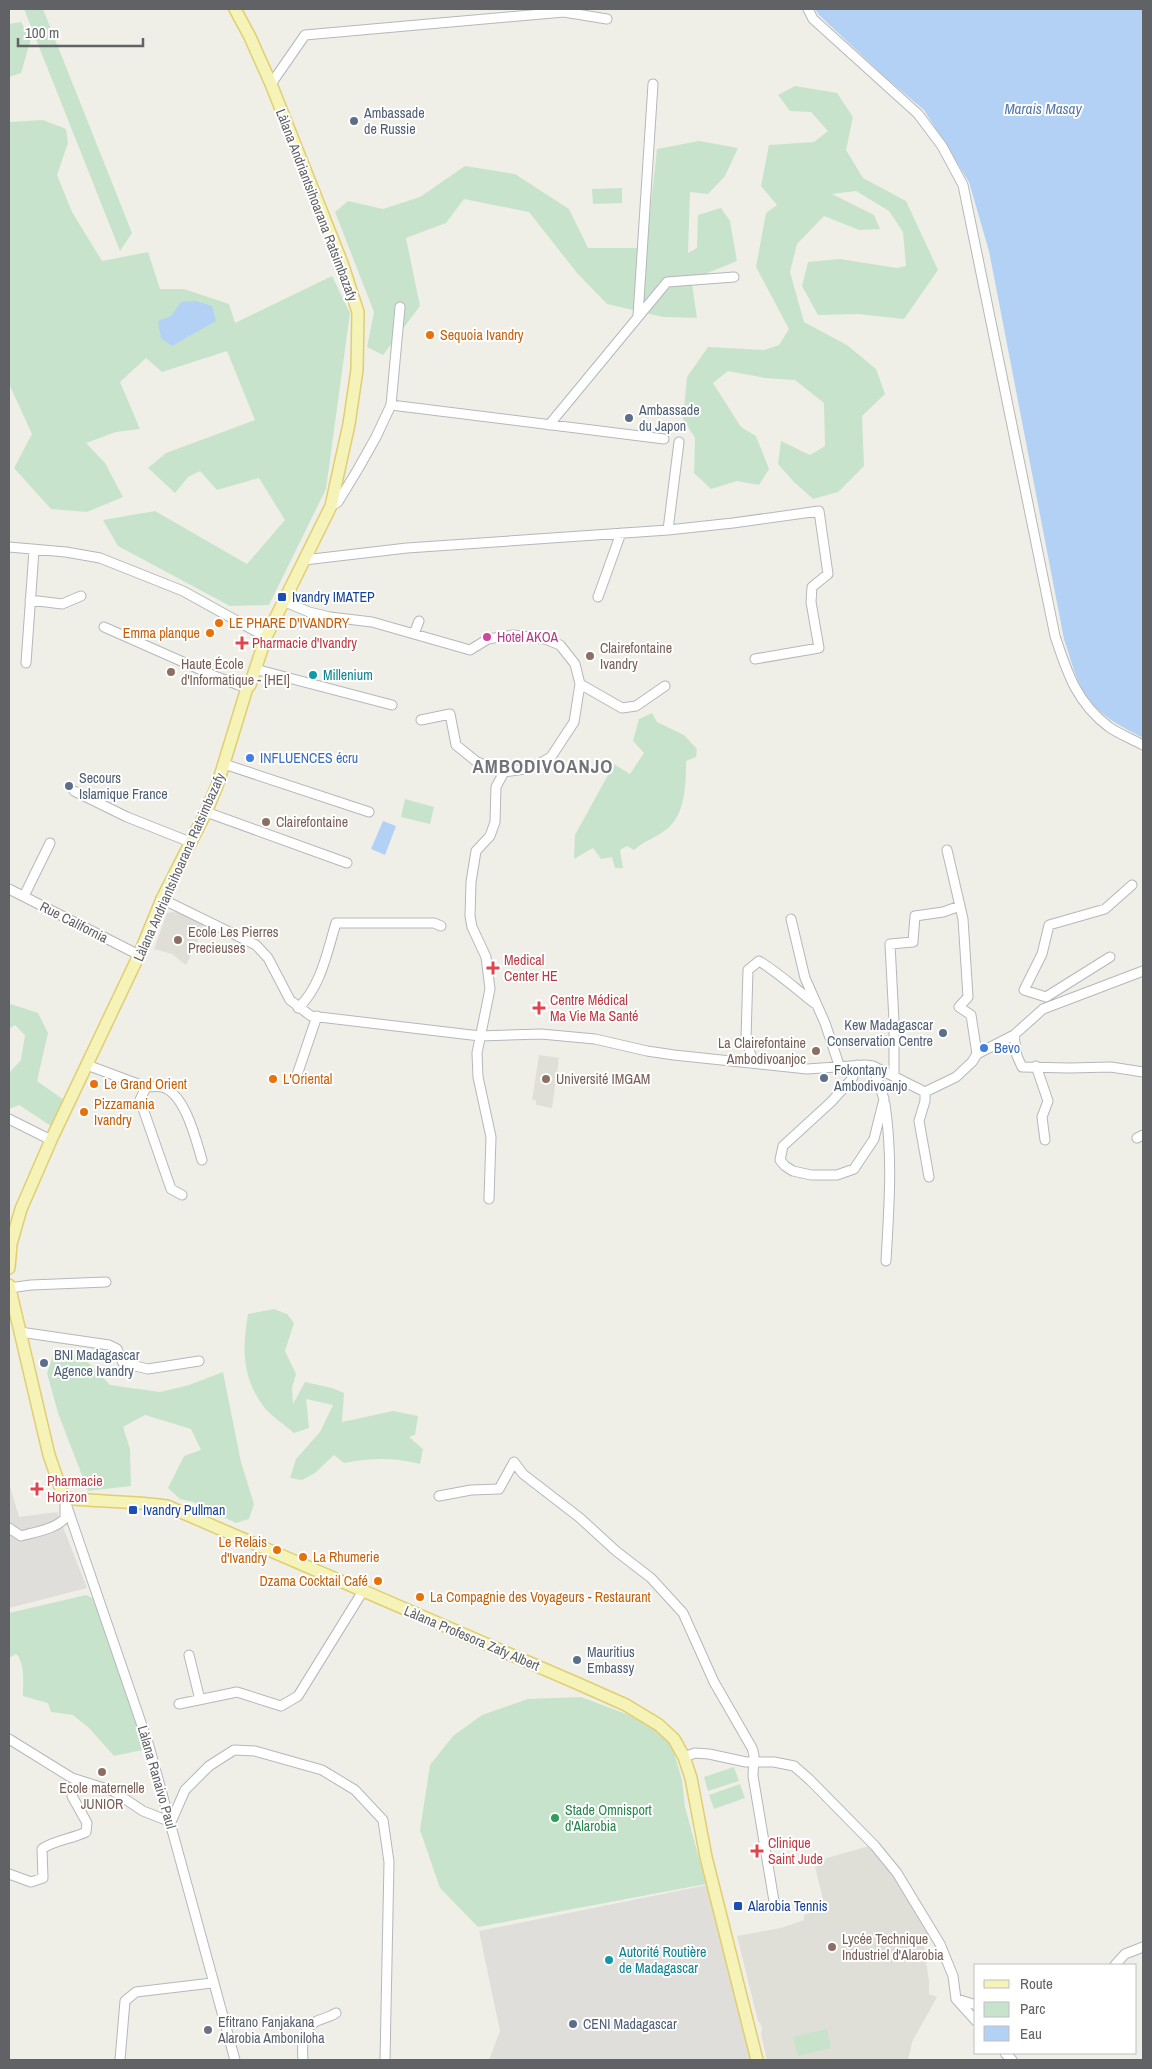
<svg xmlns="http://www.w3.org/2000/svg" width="1152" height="2069" font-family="'Archivo Narrow',sans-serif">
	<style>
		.industrial { fill: #dfdeda }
		.education { fill: #dfded7 }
		.green { fill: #c8e3cc }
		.water { fill: #b3d0f5 }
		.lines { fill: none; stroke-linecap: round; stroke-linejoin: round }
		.minor-casing { stroke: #b5b7bb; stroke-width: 11 }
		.major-casing { stroke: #e0ce70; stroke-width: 14 }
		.minor { stroke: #fff; stroke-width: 9 }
		.major { stroke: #f5f3b8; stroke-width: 11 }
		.service-dot { fill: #5c6f8a; stroke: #fff; stroke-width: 2 }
		.food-dot { fill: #e8710a; stroke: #fff; stroke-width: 2 }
		.transit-dot { fill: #1a4fb4; stroke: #fff; stroke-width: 2 }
		.hotel-dot { fill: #d1479c; stroke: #fff; stroke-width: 2 }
		.health-dot { fill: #e0444e; stroke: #fff; stroke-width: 2 }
		.education-dot { fill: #8d6e63; stroke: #fff; stroke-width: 2 }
		.culture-dot { fill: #0f9aa8; stroke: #fff; stroke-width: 2 }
		.shop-dot { fill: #3f7fe0; stroke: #fff; stroke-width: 2 }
		.leisure-dot { fill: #2e9e5b; stroke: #fff; stroke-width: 2 }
		.worship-dot { fill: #6b7280; stroke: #fff; stroke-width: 2 }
		.labels { text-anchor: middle; stroke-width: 4; stroke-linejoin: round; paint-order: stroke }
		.service-label { font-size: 14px; fill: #4e5e75; stroke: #fff; text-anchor: start }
		.street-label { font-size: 14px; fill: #606266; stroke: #fff }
		.food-label { font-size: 14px; fill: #c56008; stroke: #fff; text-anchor: start }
		.transit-label { font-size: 14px; fill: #164399; stroke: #fff; text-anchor: start }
		.hotel-label { font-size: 14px; fill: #b23c85; stroke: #fff; text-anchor: start }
		.health-label { font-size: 14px; fill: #be3a42; stroke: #fff; text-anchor: start }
		.education-label { font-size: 14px; fill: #785e54; stroke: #fff; text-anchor: start }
		.culture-label { font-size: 14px; fill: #0d838f; stroke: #fff; text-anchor: start }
		.shop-label { font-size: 14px; fill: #366cbe; stroke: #fff; text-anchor: start }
		.leisure-label { font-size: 14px; fill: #27864d; stroke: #fff; text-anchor: start }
		.worship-label { font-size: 14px; fill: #5b616d; stroke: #fff; text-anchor: start }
		.water-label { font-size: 15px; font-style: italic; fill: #5476ae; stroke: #fff }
		.district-label { font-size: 19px; font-weight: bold; letter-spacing: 1px; fill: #717478; stroke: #fff }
	</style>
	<rect width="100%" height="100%" fill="#efefe8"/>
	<path class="industrial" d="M9,1483L19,1517L57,1512L87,1588L9,1608Z
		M707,1885L751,2039L755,2060H489L500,2031L479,1931Z"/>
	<path class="education" d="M172,912L180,913L203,923L202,932L186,965L172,954L154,949L167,913Z
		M539,1055L559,1058L552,1108L536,1105V1100H532Z
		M869,1846L877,1853L894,1878L930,1938L923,1940L929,1981V1994L937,1997L912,2042L908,2060H767L761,2034L762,2030L761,2024L758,2021L737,1936L781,1928L804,1920V1915L825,1907L815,1867L827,1858Z"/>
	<path class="green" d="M24,9H43L132,233L120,251Z
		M21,22L31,39L21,73L9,77V24Z
		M795,86L837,93L853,117L846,150L863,178L906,201L938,270L904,319L858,314L818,315L802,286L808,262L840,259L897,268L906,266L903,232L889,211L856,191L832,194L874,215L880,229L859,230L824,216L797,244L790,272L804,322L847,345L876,369L885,394L862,416L864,466L838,492L813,499L794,482L778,464L781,441L810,455L825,446L824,403L795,380L765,378L728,371L713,383L741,427L756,436L769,469L759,485L737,481L711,489L694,473L695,438L683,419L687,377L708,347L764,350L779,345L789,329L756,267L766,213L777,205L761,186L769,145L814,142L828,131L811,112L790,111L778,95Z
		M43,120L66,129L68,143L57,175L72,212L102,261L148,252L160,289H184L229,304L235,323L332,276L350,313L326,489L269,605L230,606L118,546L103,520L155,511L247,564L285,520L259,478L217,490L200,471L188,477L175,493L148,468L166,453L255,420L227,351L162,372L146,358L120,382L140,429L116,432L86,443L105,463L123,497L87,512L51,509L14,468L32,434L9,384V122Z
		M699,141L738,148L725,176L708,194L690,192L688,253L697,248L698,215L721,208L730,221L737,261L710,272L692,284L697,318L663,317L607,304L577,273L529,212L464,199L446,223L406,238L420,306L383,355L367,347L374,312L335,212L348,201L383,209L420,197L465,166L515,174L569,209L588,248H646L657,149Z
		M622,188V203L593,204L592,189Z
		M652,713L657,722L684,735L697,749L696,757L686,761C686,782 686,814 667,829C657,837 644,841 634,850L627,846L620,850L623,868H615L612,857L601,859L593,848L574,859L575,835L614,764L630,774L644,753L633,741L639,719Z
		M405,799L434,807L430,824L401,817Z
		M11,1004L38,1013L48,1033L37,1081L64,1100L51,1126L19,1105L9,1109V1073L21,1060L25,1035L15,1025L9,1029V1006Z
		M274,1309L287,1314L294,1323L285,1351L296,1374L292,1388L293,1404L305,1382L332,1388L344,1393L342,1422L393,1411L418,1416L415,1435L409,1437L423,1449L420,1464C394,1457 371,1458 344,1463L334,1455L315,1473L302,1480L290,1478L296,1459L320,1432L333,1405L306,1399L309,1428L294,1433C285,1425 272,1417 264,1407C242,1378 242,1349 248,1314Z
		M55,1350L82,1356L110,1385L160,1392L189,1385L223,1372L241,1462L254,1504L249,1519L236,1523L193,1502L180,1499L168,1488L184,1456L201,1450L191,1429L145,1415L123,1427L130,1449L131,1486L88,1491L58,1413L47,1373Z
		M86,1595L94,1599L104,1618L147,1749L114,1756L89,1728L73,1715L51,1712L48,1703L23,1696C23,1684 25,1662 16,1654L9,1658V1613Z
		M581,1697L645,1721L671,1742L682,1780L685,1807L706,1884L478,1927L440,1888L420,1830L430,1765L453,1736L482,1715L528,1699Z
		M734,1767L739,1781L708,1791L704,1777Z
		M740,1784L745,1798L714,1809L709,1795Z
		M827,2029L831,2048L798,2056L793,2037Z"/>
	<path class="water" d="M815,9H1143V738C1126,729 1108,720 1094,706C1078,691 1071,659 1064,639L989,251L969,182L924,110L885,77L819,15Z
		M196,301L212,306L216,321L172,346L161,338L158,321L171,316L181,302Z
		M383,821L396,826L385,855L371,849Z"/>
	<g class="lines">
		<g class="minor-casing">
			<path id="minor" d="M808,9L813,19L918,114L942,146L963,185L1055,636C1067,672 1076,702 1109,727C1119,734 1132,739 1143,745
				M271,84L305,35L564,12L607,19
				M638,316L653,84
				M391,405L664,439
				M549,425L667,282L734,277
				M331,506L338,502L358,469L376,437L391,405L400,307
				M668,530L679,442
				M9,547L66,552L100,558L183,591L266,637
				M304,560L407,548L668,530L733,523L819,511L828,574L812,587L811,602L819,648L755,659
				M598,597L621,533
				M30,600L62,604L81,596
				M283,601L309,612L330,617L372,622L470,650L488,639L513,635L545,639L560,645L575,664L580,684L574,722L551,757L532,768L504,772L477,762L456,745L450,714L421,720
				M104,627L217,677L247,688
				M414,634L419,621
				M26,663L34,550
				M255,669L392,705
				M580,684L622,708L636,706L665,686
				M224,764L369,812
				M74,791L127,817L190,842
				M206,812L347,863
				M947,850L963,919L968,997L959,1007L971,1015L977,1054
				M9,889L139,955
				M24,896L50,843
				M162,899L256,945L268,958L290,1000L311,1016L480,1036L541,1034L595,1039L647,1051L674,1055L807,1069L865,1065L873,1066L925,1092L956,1077L972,1062L977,1054L1014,1035L1043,1009L1143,971
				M791,919L805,978L825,1023L840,1068
				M1110,957L1046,997L1024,990L1042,954L1049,925L1105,909L1132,885
				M298,1008C321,987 327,952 336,923H434L441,926
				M1014,1035L1017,1056L1022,1067L1070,1068L1111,1067L1143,1072
				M753,1062L746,1039L748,970L759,961C779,973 796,989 814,1003
				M87,1065L146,1087L140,1100L171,1189L182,1195
				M857,1065L852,1079L831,1102L783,1146L780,1160L785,1166L793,1171L811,1175H837L854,1169L874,1139L884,1099L873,1066
				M1036,1066L1048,1101L1042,1117L1045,1140
				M297,1075L317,1016
				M894,1076V1021L890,944L913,942L915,916L943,912L960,906
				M146,1087C151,1087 157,1086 162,1087C185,1093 196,1140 202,1160
				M925,1092V1101L919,1121L929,1177
				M885,1104C893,1159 889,1206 886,1261
				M9,1119L51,1140
				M1137,1138L1143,1135
				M489,1199L491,1137L478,1077L477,1053L490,989L486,957L472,927L470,916L471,882L476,851L490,836L495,822L496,787L504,772
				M9,1288L31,1285L106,1282
				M20,1332L109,1345L117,1349L123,1363L148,1369L199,1361
				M439,1496L471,1490L499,1489L514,1462L523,1474L580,1518L616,1551L651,1578L683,1613L714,1682L752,1748L754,1755L753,1776L775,1907
				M64,1498L149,1746L235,2060
				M9,1528L21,1536C35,1532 56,1529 65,1518V1505
				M189,1655L200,1700
				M179,1704L237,1692L281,1706L298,1696L363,1591
				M9,1739L72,1778L113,1791L143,1811L171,1822
				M684,1757L695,1753L709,1754L746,1762H774L794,1766L810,1780L875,1846L897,1873L940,1944L953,1976L956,1999L976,2021
				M171,1822L185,1790L209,1766L234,1750L255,1751L322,1770L355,1790L383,1820L389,1862L385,2060
				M9,1874L31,1882L43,1878L42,1849C54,1840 72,1839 86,1832L87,1823L72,1796L73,1789L79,1780
				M1115,1965L1125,1954L1143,1947
				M957,1999L976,2005
				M1005,2053L1012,2060
				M120,2060L125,2001L136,1992L212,1983
				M303,2060C302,2045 301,2029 317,2021C324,2018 330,2017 336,2013"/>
		</g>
		<g class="major-casing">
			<path id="major" d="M9,1268L11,1244L21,1209L51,1140L139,955L162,899L206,812L217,786L247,688L250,685L266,637L331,506L349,424L357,370L358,312L342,263L271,84L250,37L235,9
				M9,1285L49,1455L64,1498C99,1502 133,1501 167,1506L581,1685L626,1705L659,1725L674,1739L684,1757L691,1778L706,1857L757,2060"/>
		</g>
		<use href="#minor" class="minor"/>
		<use href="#major" class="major"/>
	</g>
	<g class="service-dot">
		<circle cx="354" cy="121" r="5"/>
		<circle cx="629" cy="418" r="5"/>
		<circle cx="69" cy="786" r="5"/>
		<circle cx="943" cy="1033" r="5"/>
		<circle cx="824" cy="1078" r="5"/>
		<circle cx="44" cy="1363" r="5"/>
		<circle cx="577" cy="1660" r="5"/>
		<circle cx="573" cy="2024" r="5"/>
	</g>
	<g class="food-dot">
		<circle cx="430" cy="335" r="5"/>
		<circle cx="219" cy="623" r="5"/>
		<circle cx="210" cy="633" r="5"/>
		<circle cx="273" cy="1079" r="5"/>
		<circle cx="94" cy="1084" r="5"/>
		<circle cx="84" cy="1112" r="5"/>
		<circle cx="277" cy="1550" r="5"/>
		<circle cx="303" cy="1557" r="5"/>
		<circle cx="378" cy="1581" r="5"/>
		<circle cx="420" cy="1597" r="5"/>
	</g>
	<g class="transit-dot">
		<rect x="277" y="592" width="10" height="10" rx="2.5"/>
		<rect x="128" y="1505" width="10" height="10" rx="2.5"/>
		<rect x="733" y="1901" width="10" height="10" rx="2.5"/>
	</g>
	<circle class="hotel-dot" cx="487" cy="637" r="5"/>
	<g class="health-dot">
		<path d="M239.5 635.5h5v5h5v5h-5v5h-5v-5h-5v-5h5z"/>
		<path d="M490.5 960.5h5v5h5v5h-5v5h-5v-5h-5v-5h5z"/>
		<path d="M536.5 1000.5h5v5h5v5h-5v5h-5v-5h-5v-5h5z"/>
		<path d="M34.5 1481.5h5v5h5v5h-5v5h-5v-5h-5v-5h5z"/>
		<path d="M754.5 1843.5h5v5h5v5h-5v5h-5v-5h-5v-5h5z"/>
	</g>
	<g class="education-dot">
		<circle cx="590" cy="656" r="5"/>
		<circle cx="171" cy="672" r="5"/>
		<circle cx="266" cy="822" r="5"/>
		<circle cx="178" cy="940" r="5"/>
		<circle cx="816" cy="1051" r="5"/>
		<circle cx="546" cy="1079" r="5"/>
		<circle cx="102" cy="1772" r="5"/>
		<circle cx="832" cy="1947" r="5"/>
	</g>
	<g class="culture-dot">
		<circle cx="313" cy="675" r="5"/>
		<circle cx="609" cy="1960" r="5"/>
	</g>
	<g class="shop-dot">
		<circle cx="250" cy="758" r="5"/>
		<circle cx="984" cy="1048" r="5"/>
	</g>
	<circle class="leisure-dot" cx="555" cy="1818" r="5"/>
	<circle class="worship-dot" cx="208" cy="2030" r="5"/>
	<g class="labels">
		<g class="service-label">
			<text x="364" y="118">Ambassade<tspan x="364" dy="16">de Russie</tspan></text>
			<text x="639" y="415">Ambassade<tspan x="639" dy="16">du Japon</tspan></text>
			<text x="79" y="783">Secours<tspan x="79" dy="16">Islamique France</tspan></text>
			<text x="933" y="1030" text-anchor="end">Kew Madagascar<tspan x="933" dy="16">Conservation Centre</tspan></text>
			<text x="834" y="1075">Fokontany<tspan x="834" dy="16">Ambodivoanjo</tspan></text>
			<text x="54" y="1360">BNI Madagascar<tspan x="54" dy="16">Agence Ivandry</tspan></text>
			<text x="587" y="1657">Mauritius<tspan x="587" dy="16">Embassy</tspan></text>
			<text x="583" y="2029">CENI Madagascar</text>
		</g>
		<g class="street-label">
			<text transform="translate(317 205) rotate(69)" y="5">Làlana Andriantsihoarana Ratsimbazafy</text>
			<text transform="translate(179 867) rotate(-66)" y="5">Làlana Andriantsihoarana Ratsimbazafy</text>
			<text transform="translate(74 922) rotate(27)" y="5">Rue California</text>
			<text transform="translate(472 1638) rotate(23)" y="5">Làlana Profesora Zafy Albert</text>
			<text transform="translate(157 1777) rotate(74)" y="5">Làlana Ranaivo Paul</text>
		</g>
		<g class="food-label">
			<text x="440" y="340">Sequoia Ivandry</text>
			<text x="229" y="628">LE PHARE D'IVANDRY</text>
			<text x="200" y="638" text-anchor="end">Emma planque</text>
			<text x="283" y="1084">L'Oriental</text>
			<text x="104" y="1089">Le Grand Orient</text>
			<text x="94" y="1109">Pizzamania<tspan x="94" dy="16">Ivandry</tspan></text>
			<text x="267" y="1547" text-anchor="end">Le Relais<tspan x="267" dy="16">d'Ivandry</tspan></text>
			<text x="313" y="1562">La Rhumerie</text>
			<text x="368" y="1586" text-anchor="end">Dzama Cocktail Café</text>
			<text x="430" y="1602">La Compagnie des Voyageurs - Restaurant</text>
		</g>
		<g class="transit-label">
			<text x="292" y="602">Ivandry IMATEP</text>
			<text x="143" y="1515">Ivandry Pullman</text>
			<text x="748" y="1911">Alarobia Tennis</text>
		</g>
		<g class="hotel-label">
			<text x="497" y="642">Hotel AKOA</text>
		</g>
		<g class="health-label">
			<text x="252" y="648">Pharmacie d'Ivandry</text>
			<text x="504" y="965">Medical<tspan x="504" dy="16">Center HE</tspan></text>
			<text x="550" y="1005">Centre Médical<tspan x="550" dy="16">Ma Vie Ma Santé</tspan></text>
			<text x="47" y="1486">Pharmacie<tspan x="47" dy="16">Horizon</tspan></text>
			<text x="768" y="1848">Clinique<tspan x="768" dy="16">Saint Jude</tspan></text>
		</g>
		<g class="education-label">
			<text x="600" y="653">Clairefontaine<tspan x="600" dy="16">Ivandry</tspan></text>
			<text x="181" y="669">Haute École<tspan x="181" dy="16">d'Informatique - [HEI]</tspan></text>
			<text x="276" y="827">Clairefontaine</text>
			<text x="188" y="937">Ecole Les Pierres<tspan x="188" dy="16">Precieuses</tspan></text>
			<text x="806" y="1048" text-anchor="end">La Clairefontaine<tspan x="806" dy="16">Ambodivoanjoc</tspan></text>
			<text x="556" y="1084">Université IMGAM</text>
			<text x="102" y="1793" text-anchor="middle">Ecole maternelle<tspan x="102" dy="16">JUNIOR</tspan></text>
			<text x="842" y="1944">Lycée Technique<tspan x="842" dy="16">Industriel d'Alarobia</tspan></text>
		</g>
		<g class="culture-label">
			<text x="323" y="680">Millenium</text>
			<text x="619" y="1957">Autorité Routière<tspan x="619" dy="16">de Madagascar</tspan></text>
		</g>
		<g class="shop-label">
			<text x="260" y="763">INFLUENCES écru</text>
			<text x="994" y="1053">Bevo</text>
		</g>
		<g class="leisure-label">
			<text x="565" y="1815">Stade Omnisport<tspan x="565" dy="16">d'Alarobia</tspan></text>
		</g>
		<g class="worship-label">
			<text x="218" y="2027">Efitrano Fanjakana<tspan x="218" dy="16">Alarobia Amboniloha</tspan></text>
		</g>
		<g class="water-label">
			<text x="1043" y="114">Marais Masay</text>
		</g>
		<g class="district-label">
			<text x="543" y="773">AMBODIVOANJO</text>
		</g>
	</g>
	<rect width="1152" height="2069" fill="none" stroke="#606266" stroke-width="20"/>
	<rect x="974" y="1964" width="162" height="90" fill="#ffffff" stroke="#bfc0c2"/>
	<rect x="984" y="1980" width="25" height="8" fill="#f5f3b8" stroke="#bfc0c2"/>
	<text x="1020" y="1989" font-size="15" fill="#606266">Route</text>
	<rect x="984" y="2002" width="25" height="15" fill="#c8e3cc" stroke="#bfc0c2"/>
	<text x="1020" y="2014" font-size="15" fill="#606266">Parc</text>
	<rect x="984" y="2026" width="25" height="15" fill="#b3d0f5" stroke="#bfc0c2"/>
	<text x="1020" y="2039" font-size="15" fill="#606266">Eau</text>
	<path d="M18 38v8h125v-8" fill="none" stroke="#606266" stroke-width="2.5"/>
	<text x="25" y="38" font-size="15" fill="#606266" stroke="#ffffff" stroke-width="4" paint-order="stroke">100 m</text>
</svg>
